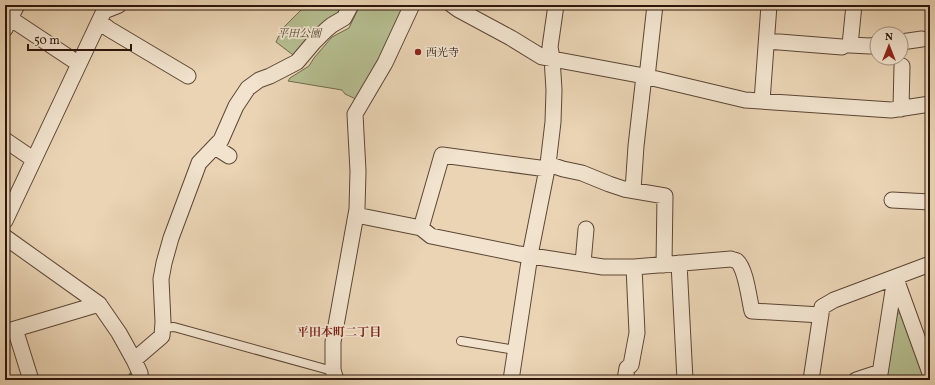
<svg xmlns="http://www.w3.org/2000/svg" width="935" height="385" font-family="Vollkorn,'Noto Serif JP',serif">
	<style>
		.green { fill: #b5bd8f; stroke: #706a4d }
		.lines { fill: none; stroke-linecap: round; stroke-linejoin: round }
		.stream { stroke: #707573; stroke-width: 4 }
		.lane-casing { stroke: #5c4635; stroke-width: 10 }
		.street-casing { stroke: #5c4635; stroke-width: 17 }
		.lane { stroke: #f1e3ce; stroke-width: 8 }
		.street { stroke: #f1e3ce; stroke-width: 15 }
		.poi-dot { fill: #8f2418; stroke: #f1e3ce; stroke-width: 1.5 }
		.labels { text-anchor: middle; stroke-width: 3.5; stroke-linejoin: round; paint-order: stroke }
		.park-label { font-size: 11px; font-style: italic; fill: #554833; stroke: #f1e3ce }
		.poi-label { font-size: 11px; fill: #2c160b; stroke: #f1e3ce; text-anchor: start }
		.neighbourhood-label { font-size: 12px; font-weight: bold; fill: #7a1f14; stroke: #f1e3ce }
	</style>
	<rect width="100%" height="100%" fill="#ead4b4"/>
	<filter id="stains"><feTurbulence type="fractalNoise" baseFrequency=".005" numOctaves="4"/><feColorMatrix values="0 0 0 0 .2 0 0 0 0 .09 0 0 0 0 .02 0 0 0 .5 -.17"/></filter>
	<radialGradient id="worn" r=".72"><stop offset=".6" stop-color="#630" stop-opacity="0"/><stop offset="1" stop-color="#630" stop-opacity=".3"/></radialGradient>
	<path class="green" d="M302,5H347L297,58L276,42L282,29L301,10Z
		M360,5H406L358,100L345,94L342,90L288,81L290,78L309,66L314,58L332,37L349,28Z
		M902,312L926,380H885L896,314Z"/>
	<g class="lines">
		<path class="stream" d="M127,380L135,369"/>
		<g class="lane-casing">
			<path id="lane" d="M163,328L174,327L329,370H333
				M461,341L515,350"/>
		</g>
		<g class="street-casing">
			<path id="street" d="M452,5L459,10L511,38L542,57L644,76L745,100L891,110L930,104
				M854,5L850,45L870,46L877,45
				M5,15L79,64
				M100,22L109,29L188,76
				M5,29L17,5
				M767,41L842,47
				M901,42L922,39
				M647,77L655,5
				M762,101L769,5
				M901,109L902,66
				M5,140L33,159
				M215,147L229,156
				M548,164L563,169L582,173L609,184L624,189L665,196L664,265
				M633,190L636,146L644,76
				M892,200L930,202
				M356,215L421,228L431,236L519,254L603,267H634L731,259C733,260 735,260 737,261C746,269 749,299 752,311L821,315
				M5,221L104,11L119,5
				M421,228L442,155L547,169
				M5,237L99,304L119,333L134,360L140,373L141,380
				M583,263L586,229
				M679,263L685,380
				M896,279L930,373
				M15,329L31,380
				M5,332L99,304
				M134,360L162,336L163,322L161,279L164,263L171,238L199,163L221,140L236,106L248,88L259,80L270,76L297,62L314,42L326,30L332,25L344,18L351,5
				M336,380L333,370V342L357,209L358,171L355,114L385,63L412,5
				M511,380L530,255L548,164L553,122L554,90L552,58L550,47L556,5
				M625,380L627,368L631,365L637,333L634,267
				M811,380L822,307L834,300L930,264
				M856,380L880,372
				M879,380L895,278"/>
		</g>
		<use href="#lane" class="lane"/>
		<use href="#street" class="street"/>
	</g>
	<circle class="poi-dot" cx="418" cy="52" r="4"/>
	<g class="labels">
		<g class="park-label">
			<text x="299" y="37">平田公園</text>
		</g>
		<g class="poi-label">
			<text x="426" y="56">西光寺</text>
		</g>
		<g class="neighbourhood-label">
			<text x="339" y="336">平田本町二丁目</text>
		</g>
	</g>
	<rect width="935" height="385" fill="none" stroke="#ead4b4" stroke-width="20"/>
	<rect x="6" y="6" width="923" height="373" fill="none" stroke="#2c160b" stroke-width="2"/>
	<rect x="10" y="10" width="915" height="365" fill="none" stroke="#2c160b"/>
	<g transform="translate(889 46)"><circle r="19" fill="#f1e3ce" stroke="#a29180"/>
	<path d="M0-3L7 15L0 10L-7 15Z" fill="#8f2418"/>
	<text y="-6" font-size="11" font-weight="bold" text-anchor="middle" fill="#2c160b">N</text>
	</g>
	<path d="M28 44v6h103v-6" fill="none" stroke="#2c160b" stroke-width="2"/>
	<text x="34" y="44" font-size="12" fill="#2c160b" stroke="#f1e3ce" stroke-width="3" paint-order="stroke">50 m</text>
	<rect width="100%" height="100%" filter="url(#stains)"/>
	<rect width="100%" height="100%" fill="url(#worn)"/>
</svg>
